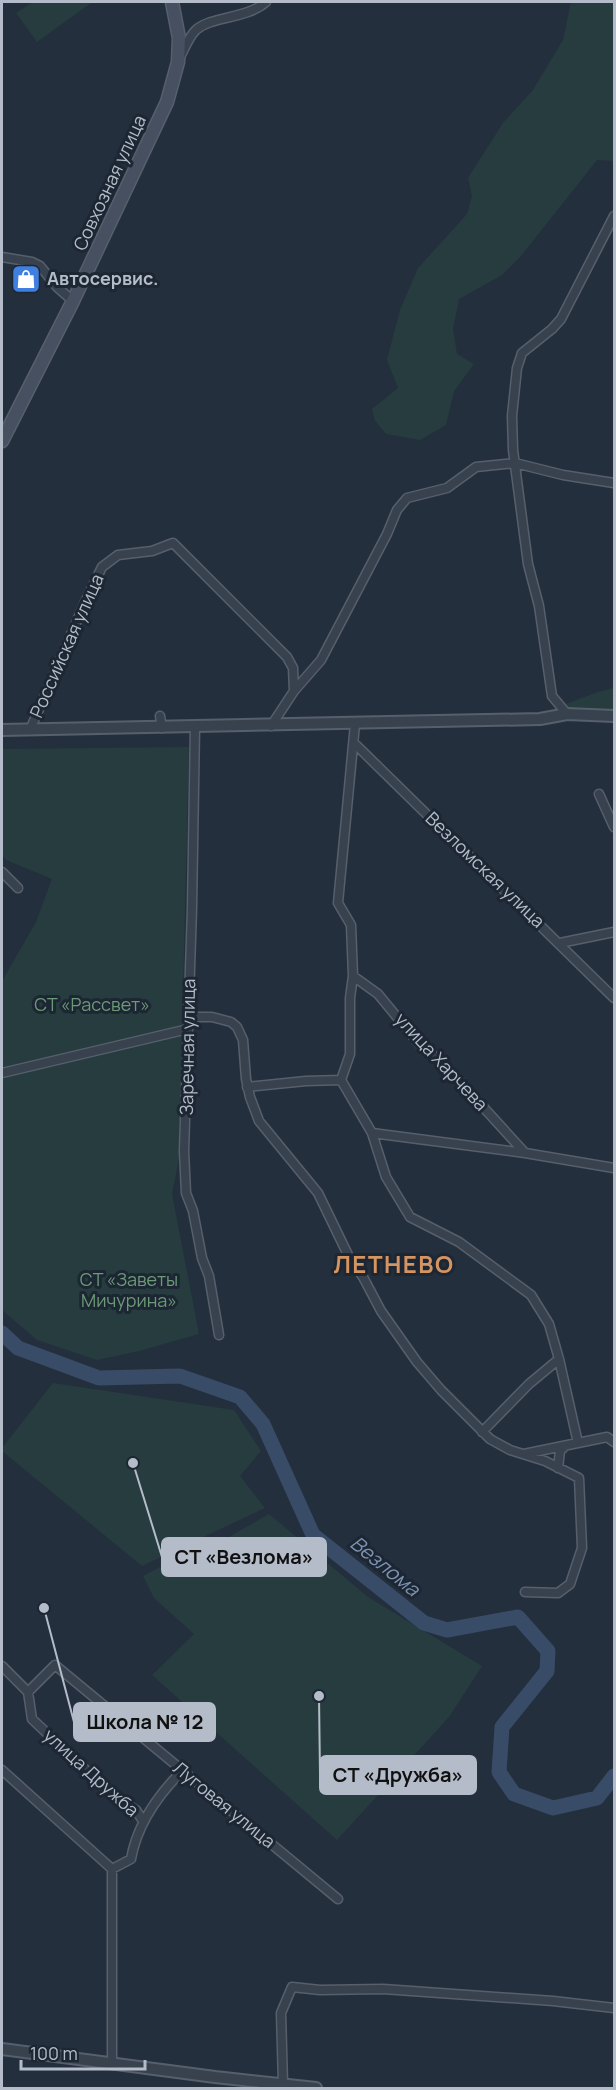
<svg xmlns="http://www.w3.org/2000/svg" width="616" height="2090" font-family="Manrope,sans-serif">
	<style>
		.green { fill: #263c3f }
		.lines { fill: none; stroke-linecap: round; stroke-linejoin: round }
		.river { stroke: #394c67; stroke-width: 15 }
		.minor-casing { stroke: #565f6c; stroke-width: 11 }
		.tertiary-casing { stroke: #565f6c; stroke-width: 14 }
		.secondary-casing { stroke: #565f6c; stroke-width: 15 }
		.minor { stroke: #38414e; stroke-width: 8 }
		.tertiary { stroke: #38414e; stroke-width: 10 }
		.secondary { stroke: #465061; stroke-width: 12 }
		.labels { text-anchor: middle; stroke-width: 6; stroke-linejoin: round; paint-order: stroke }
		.street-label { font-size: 18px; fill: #b4bcc9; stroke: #1d2633 }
		.poi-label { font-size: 18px; font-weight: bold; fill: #b4bcc9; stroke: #1d2633; text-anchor: start }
		.park-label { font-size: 18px; fill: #6b9a76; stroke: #1d2633 }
		.water-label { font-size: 20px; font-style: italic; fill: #7c92b1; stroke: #1d2633 }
		.district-label { font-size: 24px; font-weight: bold; letter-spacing: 1.5px; fill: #d59563; stroke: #1d2633 }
		.leader { fill: none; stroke: #b4bcc9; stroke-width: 2 }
		.callout-dot { fill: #b4bcc9; stroke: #1d2633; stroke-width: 2 }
		.callout { fill: #b4bcc9; stroke: #b4bcc9; stroke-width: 2 }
		.callout-label { font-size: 20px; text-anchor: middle; font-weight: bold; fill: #111 }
	</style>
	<rect width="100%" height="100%" fill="#242f3e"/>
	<path class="green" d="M33,2H90L91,3L37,42L16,13Z
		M571,2H614V161L597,160L521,256L502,275L459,299L453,329L457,354L474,364L454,391L446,425L420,440L386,434L375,421L372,409L398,388L387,360L400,310L418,268L467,214L472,196L468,178L503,123L533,90L563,40Z
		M614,688V712L567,714L563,705L598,692Z
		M189,747L179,1158L172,1194L199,1334L139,1351L97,1360L37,1340L2,1310V981L36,922L52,879L6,860L2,855V749Z
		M53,1383L234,1410L261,1451L240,1476L265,1508L142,1566L2,1451V1448Z
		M269,1514L368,1597L482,1666L449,1717L337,1840L152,1675L194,1634L154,1598L143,1576L166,1564L185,1562Z"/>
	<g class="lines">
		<path class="river" d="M2,1333L18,1348L99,1378L180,1376L240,1397L263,1424L313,1535L424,1623L447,1630L518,1617L548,1651L547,1671L502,1727L499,1772L514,1794L553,1808L597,1798L614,1776"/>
		<g class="minor-casing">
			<path id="minor" d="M179,59C184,50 189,36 196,30C211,16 247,19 266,2
				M2,257L32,262L40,266L57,287L73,301
				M567,714L552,696L539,606L528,564L513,450L512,416L517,368L522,353L552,329L561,319L614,216
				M160,716L162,728
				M271,726L294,691L321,660L387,534L397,510L407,498L447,488L476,467L515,463L563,475L614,483
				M195,727L192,908L184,1151L186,1193L193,1211L202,1258L209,1276L219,1335
				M30,730L85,602L102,567L118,555L152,551L173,543L287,657L293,668L294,691
				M354,743L614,998
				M599,794L614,827
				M2,872L18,888
				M560,943L614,932
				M353,976L378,994L420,1045L443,1063L525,1153
				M189,1017H212L231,1022L237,1027L243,1040L246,1079L250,1097L259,1121L318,1193L349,1257L363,1277L381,1311L417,1362L441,1390L490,1439L510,1450L545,1461L579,1478L582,1548L570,1584L558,1593L525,1592
				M2,1073L188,1029
				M341,1080L372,1133L386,1177L410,1217L459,1242L531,1295L549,1324L559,1359L578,1443
				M247,1087L306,1081L341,1080L350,1054V998L353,976L351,925L338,903L355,724
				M372,1133L525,1153L614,1168
				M482,1432L529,1384L559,1359
				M524,1454L607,1437L614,1442
				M558,1468L560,1451L565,1446
				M2,1666L28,1692
				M28,1692L55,1665L338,1899
				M28,1692L32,1719L110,1793L136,1810L143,1821
				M2,1770L112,1869V2063
				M112,1869L131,1859C137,1825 158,1795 182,1771
				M283,2084L281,2013L292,1987L320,1990L383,1989L553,2001L614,2008"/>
		</g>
		<g class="tertiary-casing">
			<path id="tertiary" d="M2,730L540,719L567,714L614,716
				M2,2049L215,2077L316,2088"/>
		</g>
		<g class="secondary-casing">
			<path id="secondary" d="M2,441L73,301L167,102L178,62L179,38L172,2"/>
		</g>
		<use href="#minor" class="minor"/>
		<use href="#tertiary" class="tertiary"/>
		<use href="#secondary" class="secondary"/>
	</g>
	<defs>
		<g id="shop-square" transform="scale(1.5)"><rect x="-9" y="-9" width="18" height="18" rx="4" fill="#3f7fe0" stroke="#1d2633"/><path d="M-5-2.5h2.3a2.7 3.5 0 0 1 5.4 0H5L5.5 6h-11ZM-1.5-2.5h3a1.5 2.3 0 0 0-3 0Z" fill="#fff"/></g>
	</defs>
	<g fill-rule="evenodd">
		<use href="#shop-square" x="26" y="279"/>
	</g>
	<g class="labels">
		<g class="street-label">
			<text transform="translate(110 183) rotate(-65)" y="6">Совхозная улица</text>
			<text transform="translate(67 646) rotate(-66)" y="6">Российская улица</text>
			<text transform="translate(485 870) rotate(44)" y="6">Везломская улица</text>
			<text transform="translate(188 1047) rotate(-89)" y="6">Заречная улица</text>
			<text transform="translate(441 1062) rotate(47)" y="6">улица Харчева</text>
			<text transform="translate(91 1773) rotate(42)" y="6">улица Дружба</text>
			<text transform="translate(224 1805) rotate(39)" y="6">Луговая улица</text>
		</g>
		<g class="poi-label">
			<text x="47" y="285">Автосервис.</text>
		</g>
		<g class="park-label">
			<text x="92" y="1011">СТ «Рассвет»</text>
			<text x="129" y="1286">СТ «Заветы<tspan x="129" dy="21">Мичурина»</tspan></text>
		</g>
		<g class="water-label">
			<text transform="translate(385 1566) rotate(39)" y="7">Везлома</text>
		</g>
		<g class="district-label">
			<text x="394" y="1273">ЛЕТНЕВО</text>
		</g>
	</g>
	<path class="leader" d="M133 1463L162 1557M44 1608L74 1722M319 1696L320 1775"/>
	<g class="callout-dot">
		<circle cx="133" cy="1463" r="6"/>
		<circle cx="44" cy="1608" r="6"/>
		<circle cx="319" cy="1696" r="6"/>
	</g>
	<g class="callout">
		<rect x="162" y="1538" width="164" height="38" rx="6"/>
		<rect x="74" y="1703" width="141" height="38" rx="6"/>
		<rect x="320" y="1756" width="156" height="38" rx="6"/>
	</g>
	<g class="callout-label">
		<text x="244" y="1564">СТ «Везлома»</text>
		<text x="145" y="1729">Школа № 12</text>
		<text x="398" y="1782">СТ «Дружба»</text>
	</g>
	<rect width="616" height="2090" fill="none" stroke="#b4bcc9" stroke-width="6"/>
	<path d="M21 2060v9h124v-9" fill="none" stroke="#b4bcc9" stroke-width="3"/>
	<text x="30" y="2060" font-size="18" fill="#b4bcc9" stroke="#1d2633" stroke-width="4.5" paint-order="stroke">100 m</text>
</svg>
